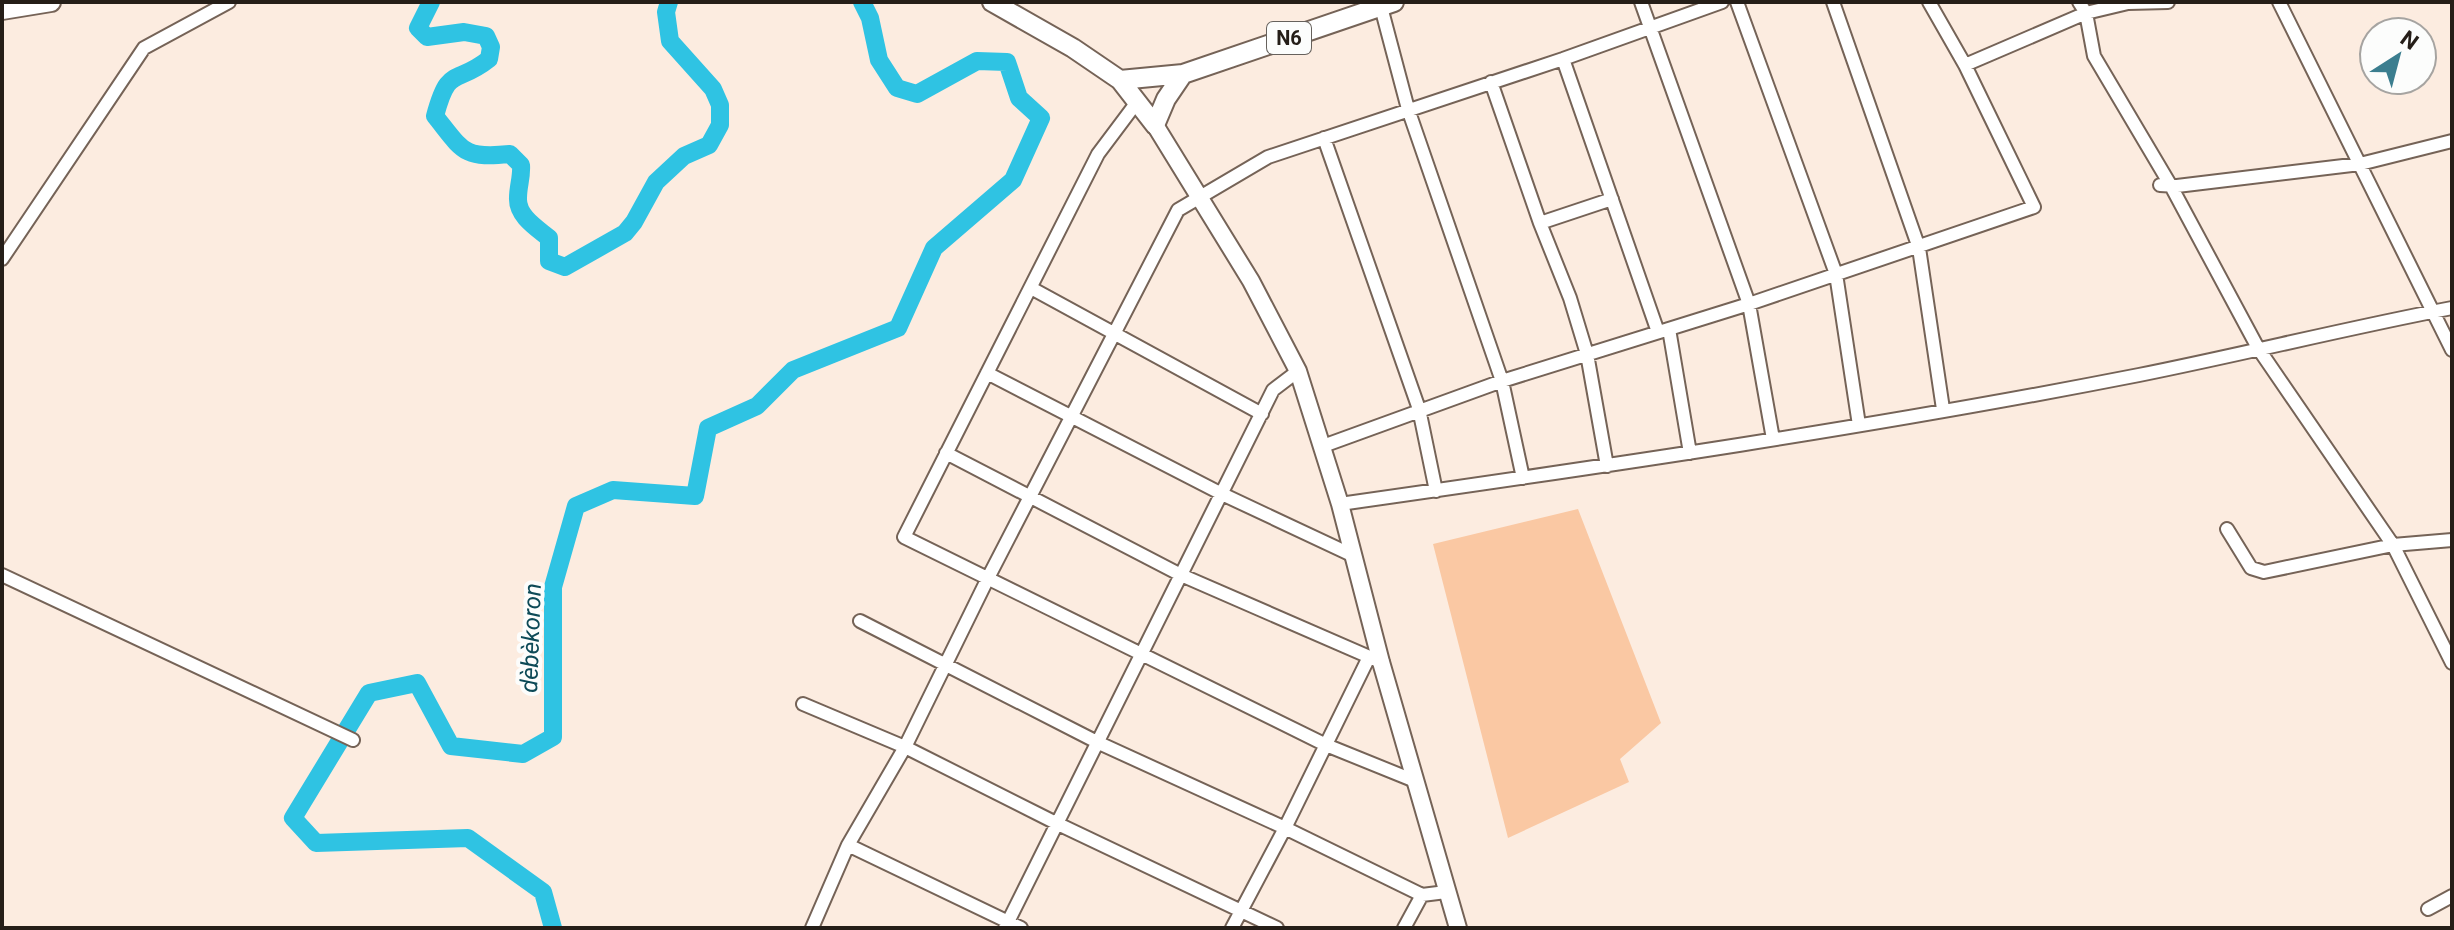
<svg xmlns="http://www.w3.org/2000/svg" width="2454" height="930" font-family="Roboto,sans-serif">
	<style>
		.green { fill: #fac8a3 }
		.lines { fill: none; stroke-linecap: round; stroke-linejoin: round }
		.river { stroke: #2fc3e3; stroke-width: 18 }
		.minor-casing { stroke: #756357; stroke-width: 16 }
		.major-casing { stroke: #756357; stroke-width: 20 }
		.highway-casing { stroke: #756357; stroke-width: 22 }
		.minor { stroke: #fff; stroke-width: 12 }
		.major { stroke: #fff; stroke-width: 16 }
		.highway { stroke: #fff; stroke-width: 18 }
		.labels { text-anchor: middle; stroke-width: 8; stroke-linejoin: round; paint-order: stroke }
		.shield { fill: #fcfdfc; stroke: #66615c; stroke-width: 2 }
		.shield-label { font-size: 20px; font-weight: bold; fill: #251e18 }
		.water-label { font-size: 24px; font-style: italic; fill: #0d4a57; stroke: #fcfdfc }
	</style>
	<rect width="100%" height="100%" fill="#fcece0"/>
	<path class="green" d="M1578,509L1661,723L1620,759L1629,782L1508,838L1433,544Z"/>
	<g class="lines">
		<path class="river" d="M431,2L418,28L427,37L464,32L486,36L491,47L489,59C455,86 449,64 435,116C463,151 463,159 510,154L521,165C522,177 518,186 518,198C517,216 537,228 549,238V261L565,267L625,233L634,222L656,182L684,156L709,145L720,125V105L713,89L670,41L666,12L669,2
			M553,928L543,892L468,838L316,843L293,818L369,693L417,683L451,746L523,754L553,737V587L576,506L613,490L695,496L708,428L757,406L793,370L898,328L934,248L1013,180L1041,118L1019,98L1007,62L977,61L917,94L897,88L879,60L870,18L862,2"/>
		<g class="minor-casing">
			<path id="minor" d="M1641,2L1749,304L1773,439
				M1737,2L1836,274L1859,425
				M1833,2L1919,248L1943,409
				M2079,2L2086,13L2094,56L2171,186L2258,348L2393,545L2452,663
				M2279,2L2452,350
				M1381,7L1408,109L1502,381L1523,478
				M1563,59L1658,332
				M1965,65L2086,13L2128,3L2168,2
				M1491,82L1540,223L1570,298L1587,354L1607,466
				M1137,102L1098,154L904,537L1326,745L1415,781
				M1324,138L1419,409L1436,491
				M2160,185L2177,186L2360,164L2452,141
				M1540,223L1612,199
				M2,259L144,48L229,2
				M1031,288L1262,414
				M1669,329L1690,453
				M987,373L1222,494L1354,556
				M1323,446L1502,381L1749,304L2034,207L1965,65L1929,2
				M946,453L1181,575L1381,662
				M1340,504C1607,466 1874,427 2139,375C2244,354 2347,328 2452,308
				M2227,529L2251,568L2264,572L2393,545L2452,540
				M2,575L353,740
				M860,621L1099,743L1285,828L1422,895L1446,892
				M803,704L905,747L1056,823L1277,928
				M848,845L1021,928
				M2428,909L2452,896
				M812,928L848,845L905,747L988,578L1178,210L1268,157L1563,59L1722,2
				M1005,928L1273,390L1298,371
				M1232,928L1285,828L1369,657
				M1404,928L1422,895"/>
		</g>
		<g class="major-casing">
			<path id="major" d="M1155,125L1251,281L1298,371L1340,504L1381,662L1458,928"/>
		</g>
		<g class="highway-casing">
			<path id="highway" d="M992,2L1073,48L1120,80L1155,125
				M2,10L51,2
				M1120,80L1183,74L1394,2
				M1155,125L1166,99L1183,74"/>
		</g>
		<use href="#minor" class="minor"/>
		<use href="#major" class="major"/>
		<use href="#highway" class="highway"/>
	</g>
	<g class="labels">
		<rect class="shield" x="1267" y="22" width="44" height="32" rx="6"/>
		<g class="shield-label">
			<text x="1289" y="45">N6</text>
		</g>
		<g class="water-label">
			<text transform="translate(531 638) rotate(-88)" y="8">dèbèkoron</text>
		</g>
	</g>
	<rect width="2454" height="930" fill="none" stroke="#251e18" stroke-width="8"/>
	<g transform="translate(2398 56) rotate(36)"><circle r="38" fill="#fcfdfc" stroke="#a6a4a1" stroke-width="2"/>
	<path d="M0-6L14 30L0 20L-14 30Z" fill="#3b7e8f"/>
	<text y="-12" font-size="22" font-weight="bold" text-anchor="middle" fill="#251e18">N</text>
	</g>
</svg>
